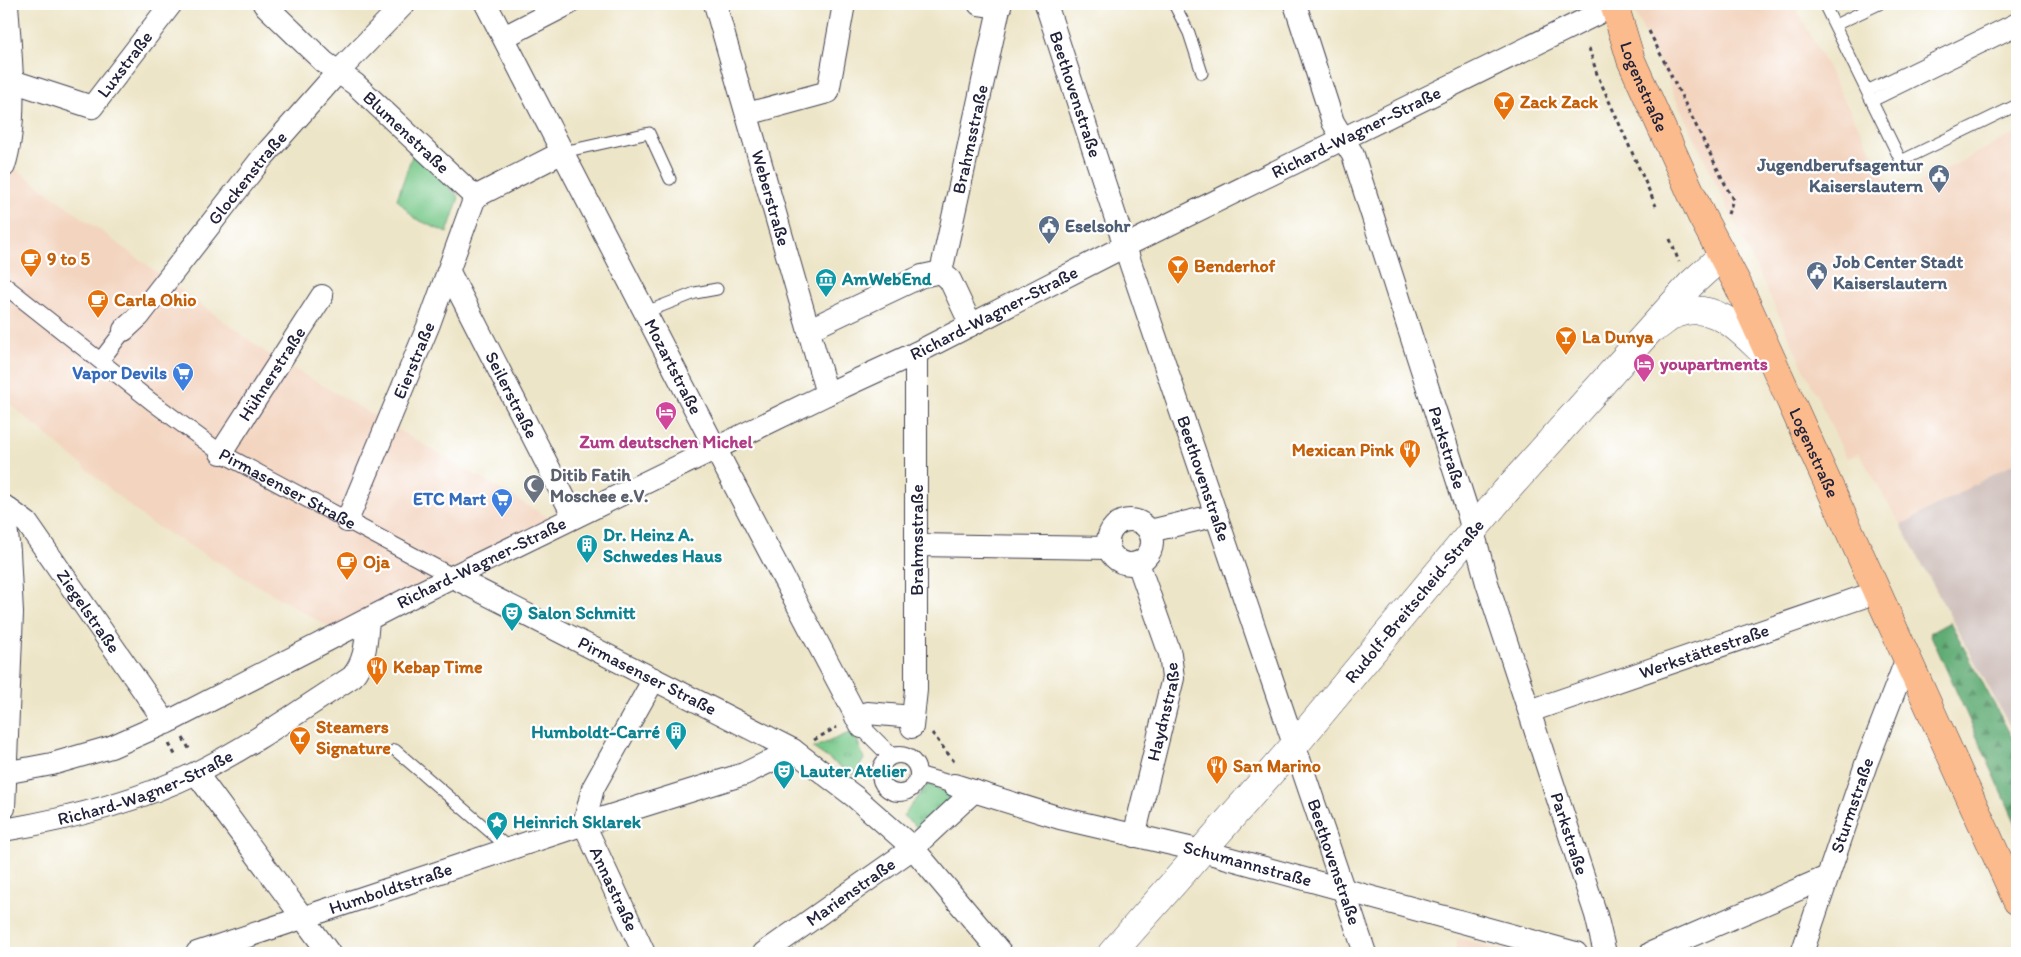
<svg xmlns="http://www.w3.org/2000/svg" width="2021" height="957" font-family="Itim,sans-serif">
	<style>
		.built { fill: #f3d4bf }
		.industrial { fill: #cfc0bb }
		.grass { fill: url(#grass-tufts); stroke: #4c7562 }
		.forest { fill: url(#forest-firs); stroke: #426758 }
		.green { fill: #77c889; stroke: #4c7562 }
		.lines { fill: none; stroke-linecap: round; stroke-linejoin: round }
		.service-casing { stroke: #403f50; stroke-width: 13 }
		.pedestrian-casing { stroke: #403f50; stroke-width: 18 }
		.minor-casing { stroke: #403f50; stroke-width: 24 }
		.tertiary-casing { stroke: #403f50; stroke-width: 29 }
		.primary-casing { stroke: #403f50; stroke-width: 29 }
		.path { stroke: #403f50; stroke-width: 3; stroke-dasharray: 4 4; stroke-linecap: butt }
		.service { stroke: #fff; stroke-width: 11 }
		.pedestrian { stroke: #fff; stroke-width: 16 }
		.minor { stroke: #fff; stroke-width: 22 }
		.tertiary { stroke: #fff; stroke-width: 28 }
		.primary { stroke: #fbbb8d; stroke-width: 28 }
		.labels { text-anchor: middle; stroke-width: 4.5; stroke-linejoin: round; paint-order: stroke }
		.street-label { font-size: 18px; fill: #22223b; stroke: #fff }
		.food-label { font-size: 18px; font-weight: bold; fill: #c56008; stroke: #fff; text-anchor: start }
		.service-label { font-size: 18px; font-weight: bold; fill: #4e5e75; stroke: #fff; text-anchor: start }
		.culture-label { font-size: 18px; font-weight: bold; fill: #0d838f; stroke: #fff; text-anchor: start }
		.hotel-label { font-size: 18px; font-weight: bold; fill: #b23c85; stroke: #fff; text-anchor: start }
		.shop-label { font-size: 18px; font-weight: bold; fill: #366cbe; stroke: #fff; text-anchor: end }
		.worship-label { font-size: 18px; font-weight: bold; fill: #5b616d; stroke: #fff; text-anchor: start }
	</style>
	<defs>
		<pattern id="grass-tufts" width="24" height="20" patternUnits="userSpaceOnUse" patternTransform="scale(1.25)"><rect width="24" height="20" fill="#77c889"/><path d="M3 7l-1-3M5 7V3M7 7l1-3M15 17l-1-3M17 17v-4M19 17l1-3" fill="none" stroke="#61a271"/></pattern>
		<pattern id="forest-firs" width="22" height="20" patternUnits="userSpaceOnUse" patternTransform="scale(1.25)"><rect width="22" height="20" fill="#61ac75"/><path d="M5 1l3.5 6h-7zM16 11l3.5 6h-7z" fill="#508c61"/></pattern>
	</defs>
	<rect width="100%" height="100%" fill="#fff"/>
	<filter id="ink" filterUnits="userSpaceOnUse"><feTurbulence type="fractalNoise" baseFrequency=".02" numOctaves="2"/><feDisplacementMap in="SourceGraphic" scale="10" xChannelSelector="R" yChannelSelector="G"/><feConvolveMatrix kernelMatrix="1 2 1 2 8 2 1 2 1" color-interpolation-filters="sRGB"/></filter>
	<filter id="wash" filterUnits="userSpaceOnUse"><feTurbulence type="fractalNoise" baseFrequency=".0096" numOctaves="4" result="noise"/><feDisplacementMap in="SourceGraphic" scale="20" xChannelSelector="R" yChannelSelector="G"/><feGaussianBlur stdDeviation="1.12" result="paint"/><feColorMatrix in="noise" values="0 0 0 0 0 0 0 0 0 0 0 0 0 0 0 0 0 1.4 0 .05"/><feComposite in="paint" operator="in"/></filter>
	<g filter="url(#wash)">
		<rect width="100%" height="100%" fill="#ede5c7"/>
		<path class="built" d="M1631,4H1794L1895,196L2017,132V461L1901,525L1859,453L1847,459Z
			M4,160L267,353L551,519L332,629L149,522L4,399Z
			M1458,938L1514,953H1454Z"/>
		<path class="industrial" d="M2017,461V740L1901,525Z"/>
		<path class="grass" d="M854,731L864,759L854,776L813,748Z
			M928,784L954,796L921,830L903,816Z"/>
		<path class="forest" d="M1950,622L2017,747V826L1930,633Z"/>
		<path class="green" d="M413,153L459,197L447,233L414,218L397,199Z"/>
	</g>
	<g filter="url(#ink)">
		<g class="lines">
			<g class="service-casing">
				<path id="service" d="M1174,4L1189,33L1202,73
					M1824,4L1901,161L2017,105
					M1835,25L1879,4
					M1867,91L2017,18
					M1872,101L2017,30
					M563,152L649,133L670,179
					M646,312L695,293L717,289
					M395,750L510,849"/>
			</g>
			<g class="pedestrian-casing">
				<g id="pedestrian">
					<path id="s1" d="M4,285L152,402L221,453L453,577"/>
					<path d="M101,360L124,330"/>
					<path d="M862,727L891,756"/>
					<circle cx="899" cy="774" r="19"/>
					<path d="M919,775L954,785"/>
				</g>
			</g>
			<g class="minor-casing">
				<g id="minor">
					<path id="s2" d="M264,4L324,62L355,84L475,197"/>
					<path id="s3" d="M486,4L726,469L862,727"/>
					<path id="s4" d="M715,4L827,394"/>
					<path d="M979,4L1000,7"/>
					<path id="s5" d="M1046,4L1131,265L1365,953"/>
					<path id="s6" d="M1295,4L1333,122L1353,155L1468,513L1487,583L1596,915L1605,953"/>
					<path d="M504,37L568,4"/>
					<path id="s7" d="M12,81L92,107L171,4"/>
					<path d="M747,114L828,92L844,4"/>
					<path d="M4,166C19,120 10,52 7,4"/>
					<path d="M475,197L563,152"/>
					<path id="s8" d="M449,272L574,517"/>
					<path id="s9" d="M941,272L1000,4"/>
					<path d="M941,272L950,280L971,325"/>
					<path d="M810,329L922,276L941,272"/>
					<path id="s10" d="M124,330L139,316L262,158L337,73L404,4"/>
					<path id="s11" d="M221,453L322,296"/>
					<path id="s12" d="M4,506L27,523L166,723"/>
					<path d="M4,510L9,551L12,613L4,808"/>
					<circle cx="1130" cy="542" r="22"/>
					<path id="s13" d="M347,521L429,324L475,197"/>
					<path d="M1150,531L1217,515"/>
					<path d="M917,545L1109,548"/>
					<path id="s14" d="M453,577L793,750L855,797L913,848L1001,953"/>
					<path id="s15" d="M1530,711L1877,592"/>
					<path d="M856,717L867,713L913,717"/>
					<path d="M912,727L916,690V353"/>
					<path id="s16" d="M4,773L52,764L111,747L172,720L417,594L827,394L916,353L1125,246L1617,4"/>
					<path d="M196,773L329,953"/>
					<path id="s17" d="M954,785L1060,818L1202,851L1576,953"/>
					<path id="s18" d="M4,830C69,819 136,802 196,773C251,746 301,710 352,677C366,660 366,642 368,620"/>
					<path id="s19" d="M1134,836L1173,678L1170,654L1138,563"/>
					<path id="s20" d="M197,953L575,827L744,774L793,750"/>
					<path d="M644,953L584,824L593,788L654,679"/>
					<path id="s21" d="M764,953L913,848L974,791"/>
					<path d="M1651,953L1827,877"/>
					<path id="s22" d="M1802,953L1866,764L1907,658"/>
				</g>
			</g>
			<g class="tertiary-casing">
				<g id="tertiary">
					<path d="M1658,326C1664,322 1671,315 1678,313C1717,300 1744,334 1769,358"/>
					<path id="s23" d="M1112,953L1294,746L1505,492L1691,284L1723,255"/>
				</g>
			</g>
			<g class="primary-casing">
				<g id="primary">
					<path id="s24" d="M1614,4L1631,60L1701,215L1738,285L2017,901"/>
				</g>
			</g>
			<path class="path" d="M1649,31L1733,200L1728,214
				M1589,48L1597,74L1656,206
				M1670,239L1679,262
				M932,733L956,764
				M183,738L191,752
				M814,740L837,727
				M169,744L177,758"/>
			<use href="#service" class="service"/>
			<use href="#pedestrian" class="pedestrian"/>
			<use href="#minor" class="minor"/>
			<use href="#tertiary" class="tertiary"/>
			<use href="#primary" class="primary"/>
		</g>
	</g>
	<defs>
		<g id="bar-pin" transform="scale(1.125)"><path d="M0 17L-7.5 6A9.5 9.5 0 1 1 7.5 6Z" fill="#e8710a" stroke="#fff"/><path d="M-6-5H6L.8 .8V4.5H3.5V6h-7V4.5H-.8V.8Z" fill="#fff"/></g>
		<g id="civic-pin" transform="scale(1.125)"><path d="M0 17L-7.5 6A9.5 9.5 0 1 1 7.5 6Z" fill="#5c6f8a" stroke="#fff"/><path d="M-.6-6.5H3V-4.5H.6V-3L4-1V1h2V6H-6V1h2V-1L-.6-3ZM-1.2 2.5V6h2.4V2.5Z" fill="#fff"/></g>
		<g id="cafe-pin" transform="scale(1.125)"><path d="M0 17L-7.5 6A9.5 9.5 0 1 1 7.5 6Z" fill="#e8710a" stroke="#fff"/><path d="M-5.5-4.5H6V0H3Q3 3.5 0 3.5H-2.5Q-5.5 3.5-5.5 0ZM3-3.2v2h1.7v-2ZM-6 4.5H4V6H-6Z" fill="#fff"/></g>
		<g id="museum-pin" transform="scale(1.125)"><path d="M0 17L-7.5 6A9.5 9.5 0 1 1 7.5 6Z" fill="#0f9aa8" stroke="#fff"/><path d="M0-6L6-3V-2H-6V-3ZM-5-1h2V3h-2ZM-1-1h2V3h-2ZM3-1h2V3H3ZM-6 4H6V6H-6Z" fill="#fff"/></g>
		<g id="hotel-pin" transform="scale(1.125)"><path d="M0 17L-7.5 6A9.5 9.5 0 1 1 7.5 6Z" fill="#d1479c" stroke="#fff"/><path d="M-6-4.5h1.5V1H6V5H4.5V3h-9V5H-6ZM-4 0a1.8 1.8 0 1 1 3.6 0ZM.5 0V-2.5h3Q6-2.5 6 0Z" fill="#fff"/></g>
		<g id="supermarket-pin" transform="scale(1.125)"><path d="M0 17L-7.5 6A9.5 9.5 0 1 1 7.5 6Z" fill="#3f7fe0" stroke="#fff"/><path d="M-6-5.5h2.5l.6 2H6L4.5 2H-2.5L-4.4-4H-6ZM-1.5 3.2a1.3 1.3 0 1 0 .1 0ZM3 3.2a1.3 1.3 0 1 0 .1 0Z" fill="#fff"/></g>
		<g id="restaurant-pin" transform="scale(1.125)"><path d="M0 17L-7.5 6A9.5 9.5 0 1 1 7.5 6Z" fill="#e8710a" stroke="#fff"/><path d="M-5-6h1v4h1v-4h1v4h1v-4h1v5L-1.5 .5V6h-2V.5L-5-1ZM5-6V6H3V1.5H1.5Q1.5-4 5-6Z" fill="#fff"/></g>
		<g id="mosque-pin" transform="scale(1.125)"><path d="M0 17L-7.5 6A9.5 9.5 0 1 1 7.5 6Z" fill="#6b7280" stroke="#fff"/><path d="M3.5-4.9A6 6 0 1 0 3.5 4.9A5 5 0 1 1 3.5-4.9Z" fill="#fff"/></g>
		<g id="building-pin" transform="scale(1.125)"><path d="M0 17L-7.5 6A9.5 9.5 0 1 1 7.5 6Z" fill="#0f9aa8" stroke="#fff"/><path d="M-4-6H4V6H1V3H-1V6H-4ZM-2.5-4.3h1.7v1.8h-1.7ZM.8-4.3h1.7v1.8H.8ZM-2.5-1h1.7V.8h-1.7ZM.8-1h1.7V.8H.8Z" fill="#fff"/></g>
		<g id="theatre-pin" transform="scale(1.125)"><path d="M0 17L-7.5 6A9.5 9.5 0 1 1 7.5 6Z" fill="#0f9aa8" stroke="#fff"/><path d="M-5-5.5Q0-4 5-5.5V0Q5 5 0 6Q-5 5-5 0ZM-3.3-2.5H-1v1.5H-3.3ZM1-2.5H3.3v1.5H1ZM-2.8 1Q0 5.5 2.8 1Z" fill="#fff"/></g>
		<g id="sight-pin" transform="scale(1.125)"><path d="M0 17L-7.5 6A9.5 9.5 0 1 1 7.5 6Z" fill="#0f9aa8" stroke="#fff"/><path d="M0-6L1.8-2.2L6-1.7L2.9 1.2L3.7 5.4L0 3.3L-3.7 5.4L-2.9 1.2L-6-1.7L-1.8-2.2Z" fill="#fff"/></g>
	</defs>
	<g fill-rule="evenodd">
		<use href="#bar-pin" x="1504" y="102"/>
		<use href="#civic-pin" x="1939" y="175"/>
		<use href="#civic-pin" x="1049" y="226"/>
		<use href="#cafe-pin" x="31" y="259"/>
		<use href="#bar-pin" x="1178" y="266"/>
		<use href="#civic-pin" x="1817" y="272"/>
		<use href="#museum-pin" x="826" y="279"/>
		<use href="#cafe-pin" x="98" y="300"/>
		<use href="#bar-pin" x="1566" y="337"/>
		<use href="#hotel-pin" x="1644" y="364"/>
		<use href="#supermarket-pin" x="183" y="373"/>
		<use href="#hotel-pin" x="666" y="412"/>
		<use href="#restaurant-pin" x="1410" y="450"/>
		<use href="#mosque-pin" x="534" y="485"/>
		<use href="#supermarket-pin" x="502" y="499"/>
		<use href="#building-pin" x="587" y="545"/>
		<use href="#cafe-pin" x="347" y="562"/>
		<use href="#theatre-pin" x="512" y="613"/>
		<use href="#restaurant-pin" x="377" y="667"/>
		<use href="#building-pin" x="676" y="732"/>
		<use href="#bar-pin" x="300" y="737"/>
		<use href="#restaurant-pin" x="1217" y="766"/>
		<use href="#theatre-pin" x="784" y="771"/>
		<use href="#sight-pin" x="497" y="822"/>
	</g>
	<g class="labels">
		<g class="street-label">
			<text dy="6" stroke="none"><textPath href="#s7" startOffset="138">Luxstraße</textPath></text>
			<text dy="6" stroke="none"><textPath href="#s24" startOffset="88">Logenstraße</textPath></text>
			<text dy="6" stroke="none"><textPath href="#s5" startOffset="95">Beethovenstraße</textPath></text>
			<text dy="6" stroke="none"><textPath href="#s2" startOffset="192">Blumenstraße</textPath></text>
			<text dy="6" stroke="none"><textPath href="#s16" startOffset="1499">Richard-Wagner-Straße</textPath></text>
			<text dy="6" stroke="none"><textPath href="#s9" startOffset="136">Brahmsstraße</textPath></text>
			<text dy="6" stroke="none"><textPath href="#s10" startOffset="196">Glockenstraße</textPath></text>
			<text dy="6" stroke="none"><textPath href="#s4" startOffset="202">Weberstraße</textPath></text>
			<text dy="6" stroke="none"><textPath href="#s16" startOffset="1094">Richard-Wagner-Straße</textPath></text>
			<text dy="6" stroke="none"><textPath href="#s13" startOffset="174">Eierstraße</textPath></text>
			<text dy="6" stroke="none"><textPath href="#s3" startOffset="408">Mozartstraße</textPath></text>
			<text dy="6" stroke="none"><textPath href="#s11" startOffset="94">Hühnerstraße</textPath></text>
			<text dy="6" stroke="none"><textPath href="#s8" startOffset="138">Seilerstraße</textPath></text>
			<text dy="6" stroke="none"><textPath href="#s6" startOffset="470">Parkstraße</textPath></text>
			<text dy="6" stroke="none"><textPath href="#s24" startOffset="492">Logenstraße</textPath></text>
			<text dy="6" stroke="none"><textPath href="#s5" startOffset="500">Beethovenstraße</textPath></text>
			<text dy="6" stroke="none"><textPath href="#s1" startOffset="350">Pirmasenser Straße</textPath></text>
			<text transform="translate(917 540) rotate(-90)" y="6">Brahmsstraße</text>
			<text dy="6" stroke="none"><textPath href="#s16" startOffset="524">Richard-Wagner-Straße</textPath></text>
			<text dy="6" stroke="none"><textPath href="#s23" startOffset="464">Rudolf-Breitscheid-Straße</textPath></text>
			<text dy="6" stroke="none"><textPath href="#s12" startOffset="136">Ziegelstraße</textPath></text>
			<text dy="6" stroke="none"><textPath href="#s15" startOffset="184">Werkstättestraße</textPath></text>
			<text dy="6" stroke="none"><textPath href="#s14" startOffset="218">Pirmasenser Straße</textPath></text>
			<text dy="6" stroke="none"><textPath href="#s19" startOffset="128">Haydnstraße</textPath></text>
			<text dy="6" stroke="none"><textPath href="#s18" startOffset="148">Richard-Wagner-Straße</textPath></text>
			<text dy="6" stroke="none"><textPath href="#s22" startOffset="156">Sturmstraße</textPath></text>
			<text dy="6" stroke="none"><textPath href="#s6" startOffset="875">Parkstraße</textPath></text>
			<text dy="6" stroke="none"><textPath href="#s5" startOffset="905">Beethovenstraße</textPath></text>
			<text dy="6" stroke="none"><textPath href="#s17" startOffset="304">Schumannstraße</textPath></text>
			<text dy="6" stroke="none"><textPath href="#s20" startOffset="204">Humboldtstraße</textPath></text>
			<text transform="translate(614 889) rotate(65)" y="6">Annastraße</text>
			<text dy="6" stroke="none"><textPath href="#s21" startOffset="106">Marienstraße</textPath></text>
		</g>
		<g class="food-label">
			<text x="1520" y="108">Zack Zack</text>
			<text x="47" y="265">9 to 5</text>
			<text x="1194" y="272">Benderhof</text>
			<text x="114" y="306">Carla Ohio</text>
			<text x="1582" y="343">La Dunya</text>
			<text x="1394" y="456" text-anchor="end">Mexican Pink</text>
			<text x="363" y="568">Oja</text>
			<text x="393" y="673">Kebap Time</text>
			<text x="316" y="733">Steamers<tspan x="316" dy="21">Signature</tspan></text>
			<text x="1233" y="772">San Marino</text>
		</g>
		<g class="service-label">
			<text x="1923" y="171" text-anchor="end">Jugendberufsagentur<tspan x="1923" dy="21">Kaiserslautern</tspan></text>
			<text x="1065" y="232">Eselsohr</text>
			<text x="1833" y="268">Job Center Stadt<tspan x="1833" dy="21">Kaiserslautern</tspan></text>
		</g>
		<g class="culture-label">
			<text x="842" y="285">AmWebEnd</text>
			<text x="603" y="541">Dr. Heinz A.<tspan x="603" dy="21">Schwedes Haus</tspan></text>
			<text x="528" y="619">Salon Schmitt</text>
			<text x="660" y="738" text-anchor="end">Humboldt-Carré</text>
			<text x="800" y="777">Lauter Atelier</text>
			<text x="513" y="828">Heinrich Sklarek</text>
		</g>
		<g class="hotel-label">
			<text x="1660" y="370">youpartments</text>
			<text x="666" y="448" text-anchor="middle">Zum deutschen Michel</text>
		</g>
		<g class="shop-label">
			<text x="167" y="379">Vapor Devils</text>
			<text x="486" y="505">ETC Mart</text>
		</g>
		<g class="worship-label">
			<text x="550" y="481">Ditib Fatih<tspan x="550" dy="21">Moschee e.V.</tspan></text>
		</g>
	</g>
	<rect width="2021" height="957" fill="none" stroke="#fff" stroke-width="20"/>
</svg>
